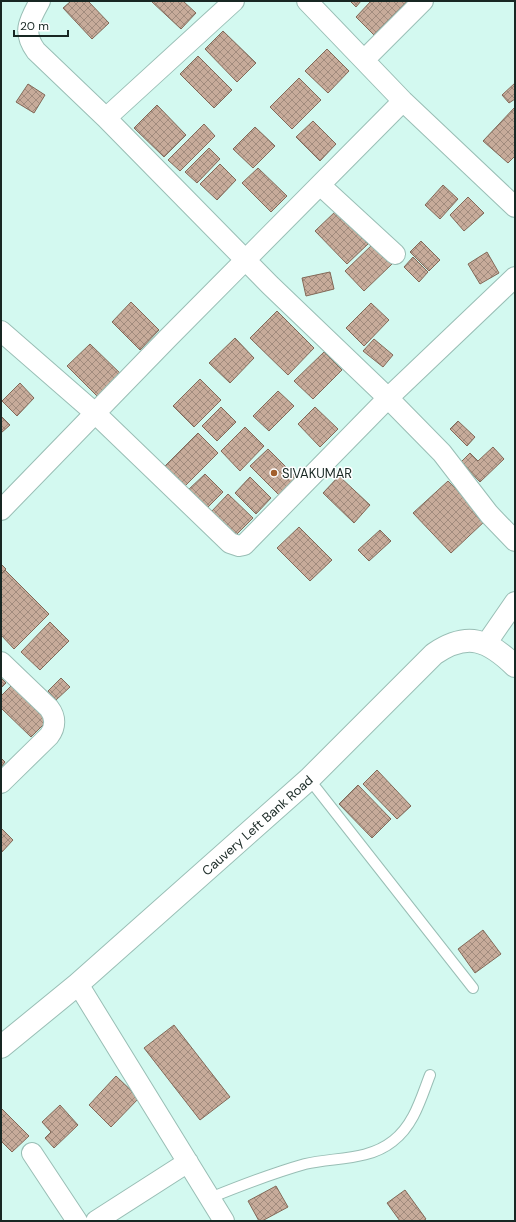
<svg xmlns="http://www.w3.org/2000/svg" width="516" height="1222" font-family="'DM Sans',sans-serif">
	<style>
		.building { fill: url(#building-cross-hatch); stroke: #826958 }
		.lines { fill: none; stroke-linecap: round; stroke-linejoin: round }
		.lane-casing { stroke: #99beb5; stroke-width: 12 }
		.street-casing { stroke: #99beb5; stroke-width: 22 }
		.secondary-casing { stroke: #99beb5; stroke-width: 24 }
		.lane { stroke: #fff; stroke-width: 10 }
		.street { stroke: #fff; stroke-width: 20 }
		.secondary { stroke: #fff; stroke-width: 22 }
		.poi-dot { fill: #a25f2d; stroke: #fff; stroke-width: 1.5 }
		.labels { text-anchor: middle; stroke-width: 3; stroke-linejoin: round; paint-order: stroke }
		.poi-label { font-size: 13px; fill: #182723; stroke: #fff; text-anchor: start }
		.street-label { font-size: 13px; fill: #182723; stroke: #fff }
	</style>
	<defs>
		<pattern id="building-cross-hatch" width="8" height="8" patternUnits="userSpaceOnUse"><rect width="8" height="8" fill="#c7ab9a"/><path d="M0 0l8 8M0 8l8-8" fill="none" stroke="#a18b7d"/></pattern>
	</defs>
	<rect width="100%" height="100%" fill="#d3f9f0"/>
	<path class="building" d="M71,1H88L109,23L92,39L63,8Z
		M151,1H183L196,13L181,29Z
		M350,1H361L356,7Z
		M371,1H409L375,36L356,17Z
		M223,31L256,63L237,82L205,49Z
		M327,49L349,71L328,93L305,71Z
		M198,56L232,90L214,108L180,74Z
		M299,78L321,100L292,129L270,107Z
		M515,83V99L509,103L502,95Z
		M28,84L45,95L34,113L16,102Z
		M157,105L186,135L164,157L134,128Z
		M515,107V156L508,163L483,141Z
		M313,121L336,144L320,161L296,137Z
		M204,124L215,136L180,171L168,160Z
		M255,127L275,146L253,168L233,149Z
		M209,148L220,159L197,183L185,172Z
		M220,164L236,180L217,200L200,184Z
		M258,168L287,196L271,212L242,183Z
		M443,185L458,199L440,219L425,205Z
		M468,197L484,213L464,231L450,215Z
		M337,210L368,244L347,264L315,231Z
		M421,241L440,260L429,271L410,252Z
		M373,244L392,264L364,291L345,271Z
		M487,252L499,273L480,284L468,264Z
		M413,257L428,272L419,282L404,267Z
		M330,272L334,289L306,296L302,278Z
		M131,302L159,330L140,350L112,322Z
		M371,303L389,320L364,346L346,328Z
		M277,311L314,348L288,375L250,338Z
		M235,338L254,358L230,383L209,363Z
		M374,339L393,355L383,367L363,351Z
		M90,344L124,377L101,400L67,366Z
		M324,352L342,370L313,399L294,381Z
		M200,379L221,400L194,427L173,406Z
		M20,383L34,398L17,416L2,401Z
		M278,391L294,406L269,431L253,416Z
		M221,407L236,422L217,441L202,426Z
		M315,407L338,429L320,447L298,424Z
		M1,416L10,425L1,433Z
		M458,421L475,437L467,446L450,429Z
		M245,427L264,446L240,471L221,451Z
		M198,433L218,453L185,486L165,466Z
		M493,447L504,459L480,482L461,462L470,453L478,461Z
		M268,449L298,479L281,497L250,466Z
		M205,474L223,492L206,509L188,490Z
		M339,476L370,505L354,523L323,493Z
		M250,477L271,498L256,514L235,493Z
		M448,481L486,520L451,553L413,513Z
		M228,494L253,518L235,536L211,512Z
		M299,527L332,560L310,581L277,548Z
		M380,530L391,541L369,561L358,550Z
		M1,564L6,569L1,574Z
		M5,570L49,614L14,649L1,635V574Z
		M50,622L69,641L40,670L21,652Z
		M1,678L6,683L1,688Z
		M61,678L70,687L56,700L48,691Z
		M13,684L49,719L31,737L1,708V696Z
		M1,758L5,762L1,767Z
		M377,770L411,806L397,819L363,784Z
		M358,785L391,819L372,838L339,804Z
		M1,828L13,840L1,853Z
		M483,930L501,954L475,973L458,949Z
		M174,1025L230,1097L200,1120L144,1048Z
		M116,1076L139,1098L111,1127L89,1105Z
		M60,1105L78,1125L54,1148L45,1138L51,1132L42,1122Z
		M1,1108L29,1136L12,1152L1,1141Z
		M276,1186L288,1207L262,1221H259L248,1201Z
		M405,1190L426,1219L423,1221H400L387,1203Z"/>
	<g class="lines">
		<g class="lane-casing">
			<path id="lane" d="M309,779L473,988
				M210,1198C242,1185 273,1173 305,1164C335,1157 368,1161 393,1141C414,1125 421,1098 430,1075"/>
		</g>
		<g class="street-casing">
			<path id="street" d="M40,1C29,21 22,32 36,51L106,118L270,285L388,398L442,453L489,514L515,541
				M307,1L403,101L515,207
				M364,60L423,1
				M106,118L234,1
				M320,185L395,254
				M1,331L95,413L230,543L239,546L244,545L388,398L515,277
				M1,510L168,338L403,101
				M486,644L515,602
				M1,662L49,708C56,717 56,727 49,736L1,783
				M78,984L224,1221
				M32,1153L77,1221
				M96,1221L188,1162"/>
		</g>
		<g class="secondary-casing">
			<g id="secondary">
				<path id="s1" d="M1,1047L78,984L309,779L434,654C468,631 488,640 515,666"/>
			</g>
		</g>
		<use href="#lane" class="lane"/>
		<use href="#street" class="street"/>
		<use href="#secondary" class="secondary"/>
	</g>
	<circle class="poi-dot" cx="274" cy="473" r="4"/>
	<g class="labels">
		<g class="poi-label">
			<text x="282" y="478">SIVAKUMAR</text>
		</g>
		<g class="street-label">
			<text dy="5" stroke="none"><textPath href="#s1" startOffset="339">Cauvery Left Bank Road</textPath></text>
		</g>
	</g>
	<rect width="516" height="1222" fill="none" stroke="#182723" stroke-width="4"/>
	<path d="M14 30v6h54v-6" fill="none" stroke="#182723" stroke-width="2"/>
	<text x="20" y="30" font-size="12" fill="#182723" stroke="#ffffff" stroke-width="3" paint-order="stroke">20 m</text>
</svg>
